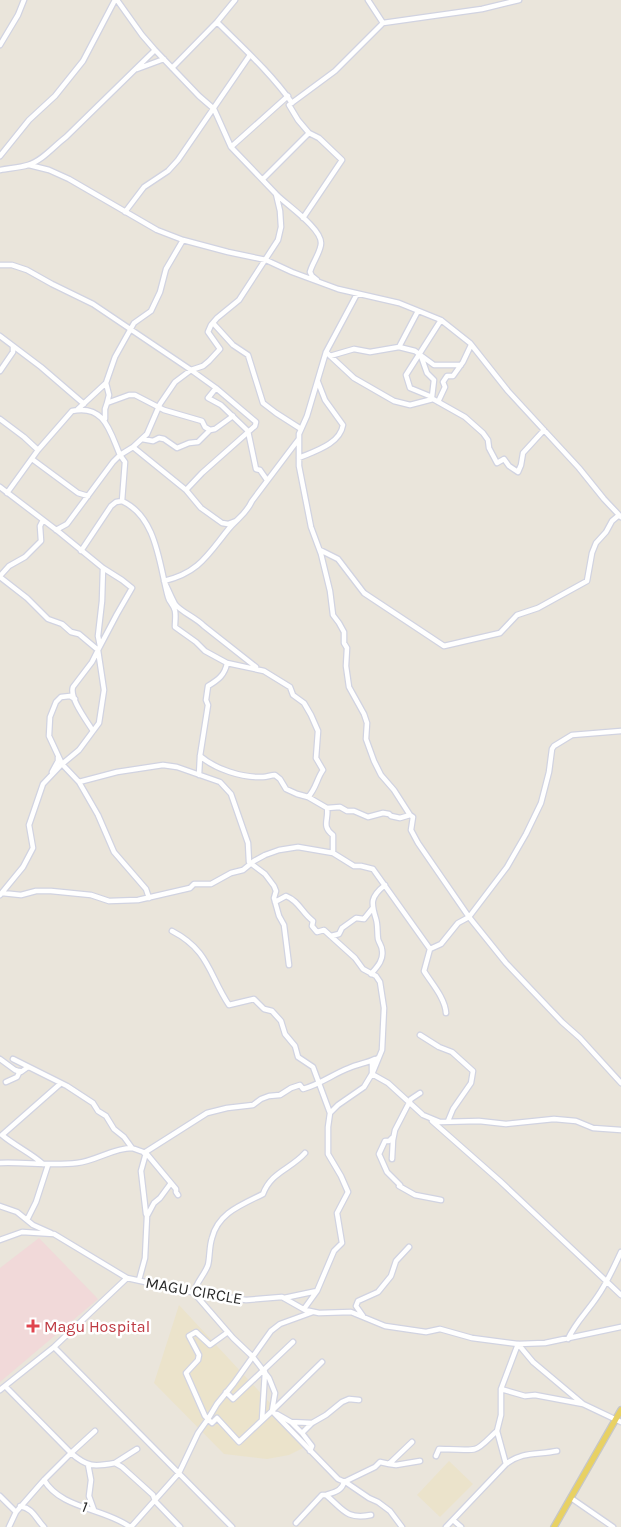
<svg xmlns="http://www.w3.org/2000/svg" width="621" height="1527" font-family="Karla,sans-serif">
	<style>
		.education { fill: #ebe3cb }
		.medical { fill: #f1d9d9 }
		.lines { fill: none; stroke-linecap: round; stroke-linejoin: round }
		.minor-casing { stroke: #d1d3e1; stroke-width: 7 }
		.major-casing { stroke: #c7c7c7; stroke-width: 8 }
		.minor { stroke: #fff; stroke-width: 4.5 }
		.major { stroke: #e8d163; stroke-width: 5.5 }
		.health-dot { fill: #e0444e; stroke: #fff; stroke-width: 2 }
		.labels { text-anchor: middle; stroke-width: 5; stroke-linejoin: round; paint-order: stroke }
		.street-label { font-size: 16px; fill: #292929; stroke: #fff }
		.health-label { font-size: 16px; fill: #be3a42; stroke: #fff; text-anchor: start }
	</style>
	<rect width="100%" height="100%" fill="#eae5db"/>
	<path class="education" d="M179,1305L309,1445L289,1455L267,1459L224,1454L154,1383Z
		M449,1461L473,1484L440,1517L417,1495Z"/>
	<path class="medical" d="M39,1238L98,1299L0,1382V1268Z"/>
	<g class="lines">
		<g class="minor-casing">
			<path id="minor" d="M368,0L383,23
				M217,22C243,48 271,73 292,103
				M0,45L18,15L24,0
				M172,68L217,22L235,0
				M137,69L164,59
				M231,147L288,96
				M0,156L29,120L55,96L83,61L115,0
				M29,165L49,170L69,179L157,230L183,240L228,252L266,260L292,272L338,289L399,303L441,320L470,343L508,391L579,468L604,499L621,517
				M0,170C9,168 19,168 28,165C42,161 54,146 66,137L155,50
				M263,179L309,133
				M277,195C288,206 321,228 321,243C321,252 312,263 310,272L312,276L317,280
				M125,212L144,187L168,171L178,160L250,55
				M303,218L342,160L319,138L309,133L298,120L289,105L335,71L383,23L482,9L519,0
				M0,265H12L27,270L52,284L93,304L191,370L216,388L256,422L255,426L202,473L186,490
				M357,294L326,352L307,416L299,434V466L311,527L321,554L330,591L333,615L339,623L344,632V643L347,648L346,666L349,687L364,714L367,723L366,739L374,761L381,775L394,790L410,815
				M418,311L399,347L415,351L434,365H461
				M213,323L233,345L248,355L263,403L276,413L301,429
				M0,336L41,367L84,404
				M326,352L354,378L394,401L410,405L433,399L465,417L483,433L488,440L489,448L497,463L504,459L509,466L518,472L521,465L523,453L544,430
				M330,356L354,349L370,352L399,347
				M421,356L427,373L434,380L432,397
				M0,371L13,352V346
				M106,383L109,395L107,403
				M216,388L208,398L221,405L248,431L256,469L260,470L267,480
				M432,399V397L410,388L406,375L441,320
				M438,402L445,387L443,382L447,376H453L463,362L471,345
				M78,409L106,383L115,357L134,323L151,311L160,292L166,269L183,240
				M0,419L24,437L38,450L7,493
				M105,419V409L107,403L129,395H135L164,410L202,421L205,427L210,430
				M142,439L153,441L159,438L164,439L177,448L189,443L198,442L210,430L215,429L233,416
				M133,447L186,490L201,508L222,523L228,524L236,521
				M38,450L72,411C105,404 110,432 120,455L113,462L67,524L56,530
				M299,458C315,451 340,444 343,425L325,400L318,382
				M32,459L78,493L88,496
				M0,487L59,532L103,568L102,601L98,636L100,646
				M122,501C157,517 159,564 168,597C169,602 174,605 175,611C176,616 175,621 175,627L196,642L205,651L227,663L264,671L290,687L293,695L304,703L311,715L318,731L316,758L323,770C317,778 316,789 308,797
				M320,550L338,559L364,593L444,646L500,633L517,615L538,608L587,581L592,553L596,543L606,532L612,521L619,515
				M81,551L111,506L116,502L122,501L125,462L120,455L133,447L147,434L160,404L175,382L191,370L203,366L209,361L220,349L208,332L211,325L217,318L239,300L278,240L281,227L280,211L276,194L231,147L214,109L199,96L155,50L142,35L117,0
				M0,576L9,566L25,557L41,541L40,526L43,520
				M0,577L27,598L48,619L62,624L71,632L79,634L98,650L92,662L73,687C69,698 87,721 93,731
				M256,667L204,626C195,617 181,612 175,604C171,597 168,589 164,581C198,573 207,556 227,531C237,518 245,516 252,501L298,440
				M75,699L70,696L61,697L56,702L50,717L49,736L62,764L79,782L117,772L163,765L177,767L220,782L231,794L248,843L249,862L265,874L274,886L276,891L274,898L279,916L284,925L289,965
				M200,756C215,769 242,778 263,777C267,777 271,775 275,775L280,779L286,789L297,794L308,797L327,808L340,807L347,811H354L368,817L383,813L389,814L391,816L400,818L410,815L413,817L411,830L418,843L469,917L506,963L562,1022L580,1038L621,1083
				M52,772L58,761V757
				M199,775L200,756L208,705L206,700L208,686C218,680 225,675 227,663
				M79,782L98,815L114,852L146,889L149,898
				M327,808C329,820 321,826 333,835V853
				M2,893L21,895L36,891H51L91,895L109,901L138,900L190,888L194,884H211L231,873L243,870L254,861L265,855L279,850L298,847L333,853L354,866H361L373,869L430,949
				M0,895L23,867L33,848L29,825L43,784L61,765L79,750L99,723L104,690L98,650L117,614L132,588L122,580L103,568
				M275,902L286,896C299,901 302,913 313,921L312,926L317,932L324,930L355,958L363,969L376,976L380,982L384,1008L382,1050L373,1072L364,1087L338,1105L330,1113L328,1127V1154L341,1176L348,1192L337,1213L342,1243L334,1251L317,1291L284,1298
				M172,931C209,950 209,975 229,1005L254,999L264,1009L272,1011L281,1021L285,1034L295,1046L298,1057L313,1067L330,1113
				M331,936L339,934L342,928L356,918L364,919L372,909
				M371,974C377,967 384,960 382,950C382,946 379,943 378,939C377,932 378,925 376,919C371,903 370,897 385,885
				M446,1013C445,998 432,984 424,971L430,949L441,944L458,923L469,917L507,867L526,834L541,803L549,772L552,749L554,746L572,735L621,731
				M420,1035L439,1047L452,1052L473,1071L471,1083L453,1109L448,1121
				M378,1058L372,1064V1074L388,1083L423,1115L440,1122L479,1121L506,1124L554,1119L576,1121L593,1128L621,1130
				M0,1059L15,1070L21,1072L28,1067
				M13,1059L67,1086L93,1103L98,1111L106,1116L114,1129L124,1137L132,1148L146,1153L176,1189V1192L178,1195
				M6,1082L17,1077L20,1071
				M432,1121L500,1181L621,1295
				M144,1153L207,1113L227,1108L253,1105L261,1099L269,1096L280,1095L291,1088L300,1085L303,1089C321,1084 333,1074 349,1068C358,1064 367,1063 375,1059
				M146,1153L141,1171L146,1214
				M305,1153C291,1169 271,1172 263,1194C241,1205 218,1213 212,1238C209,1247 210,1257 208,1265C204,1276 196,1282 194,1293L233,1338L253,1357L269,1378L275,1393L272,1411L322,1362
				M392,1159L393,1140
				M0,1163C26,1162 51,1166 77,1163C96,1161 113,1148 132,1148
				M43,1164C31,1153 15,1146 2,1135L60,1084
				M400,1185L387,1172L379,1154L385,1141H389L392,1138L393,1140L395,1130L411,1099L420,1093
				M399,1186L415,1195L441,1200
				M0,1206L17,1212L33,1225L51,1233
				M27,1220L36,1202L48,1165
				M0,1240L22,1232L54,1234L127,1278
				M139,1280L145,1258L147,1216L154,1203L160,1198L171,1183
				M304,1309L317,1291
				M363,1316L356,1306L358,1301L378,1292L391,1276L396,1261L409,1247
				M228,1332L210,1345L196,1332L189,1336L199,1355L198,1360L186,1373L205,1416L212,1423L217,1418L239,1442L272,1411
				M568,1339C575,1323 587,1312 597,1297C607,1283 614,1267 621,1252
				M518,1344L533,1362L583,1404
				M54,1347L127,1278L191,1292L246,1300L282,1297L305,1310L319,1313L351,1312L385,1326L426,1332L440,1329L472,1338L518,1344L545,1343L621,1327
				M501,1389L525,1396L535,1395L583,1404L621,1422
				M0,1390L54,1347L232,1527
				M226,1392L233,1399L293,1342
				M272,1411L338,1479L347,1483L369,1498L378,1502L390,1511L402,1527
				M277,1414L291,1422L312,1423
				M262,1420L265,1372
				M291,1422L302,1433
				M95,1431L71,1453C87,1467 94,1467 115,1463L122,1467L153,1495L155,1501L180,1527
				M310,1451L312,1446L302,1433L312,1423L326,1415L342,1402L349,1399L359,1400
				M436,1456L439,1449C447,1449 469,1451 475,1449C481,1448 491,1436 497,1431
				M115,1463L137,1449
				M88,1464L91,1480L89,1496L94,1510
				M389,1464L396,1465L420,1461
				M506,1464L497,1431L501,1415V1389L518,1344
				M44,1480C61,1509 104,1508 130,1527
				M326,1495C334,1492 342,1491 344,1482L375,1467L380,1462L389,1464L412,1442
				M0,1496L16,1512L44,1480L71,1453L5,1386
				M571,1498L613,1527
				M20,1506C34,1509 35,1518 44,1527
				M453,1520L461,1527
				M296,1523L322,1495H326C343,1509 346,1520 371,1515
				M9,1527L16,1512
				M131,1527L179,1473L198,1433L208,1419L217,1404L234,1383L271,1331L280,1324L313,1312
				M446,1527L506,1464C523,1451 537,1455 557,1451"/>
		</g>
		<g class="major-casing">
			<path id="major" d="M554,1527L621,1410"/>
		</g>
		<use href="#minor" class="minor"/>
		<use href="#major" class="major"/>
	</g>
	<path class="health-dot" d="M30.5 1318.5h5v5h5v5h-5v5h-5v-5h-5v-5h5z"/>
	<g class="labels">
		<g class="street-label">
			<text transform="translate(194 1290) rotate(10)" y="6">MAGU CIRCLE</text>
			<text transform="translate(85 1506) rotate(21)" y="6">1</text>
		</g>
		<g class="health-label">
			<text x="44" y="1332">Magu Hospital</text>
		</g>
	</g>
</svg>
